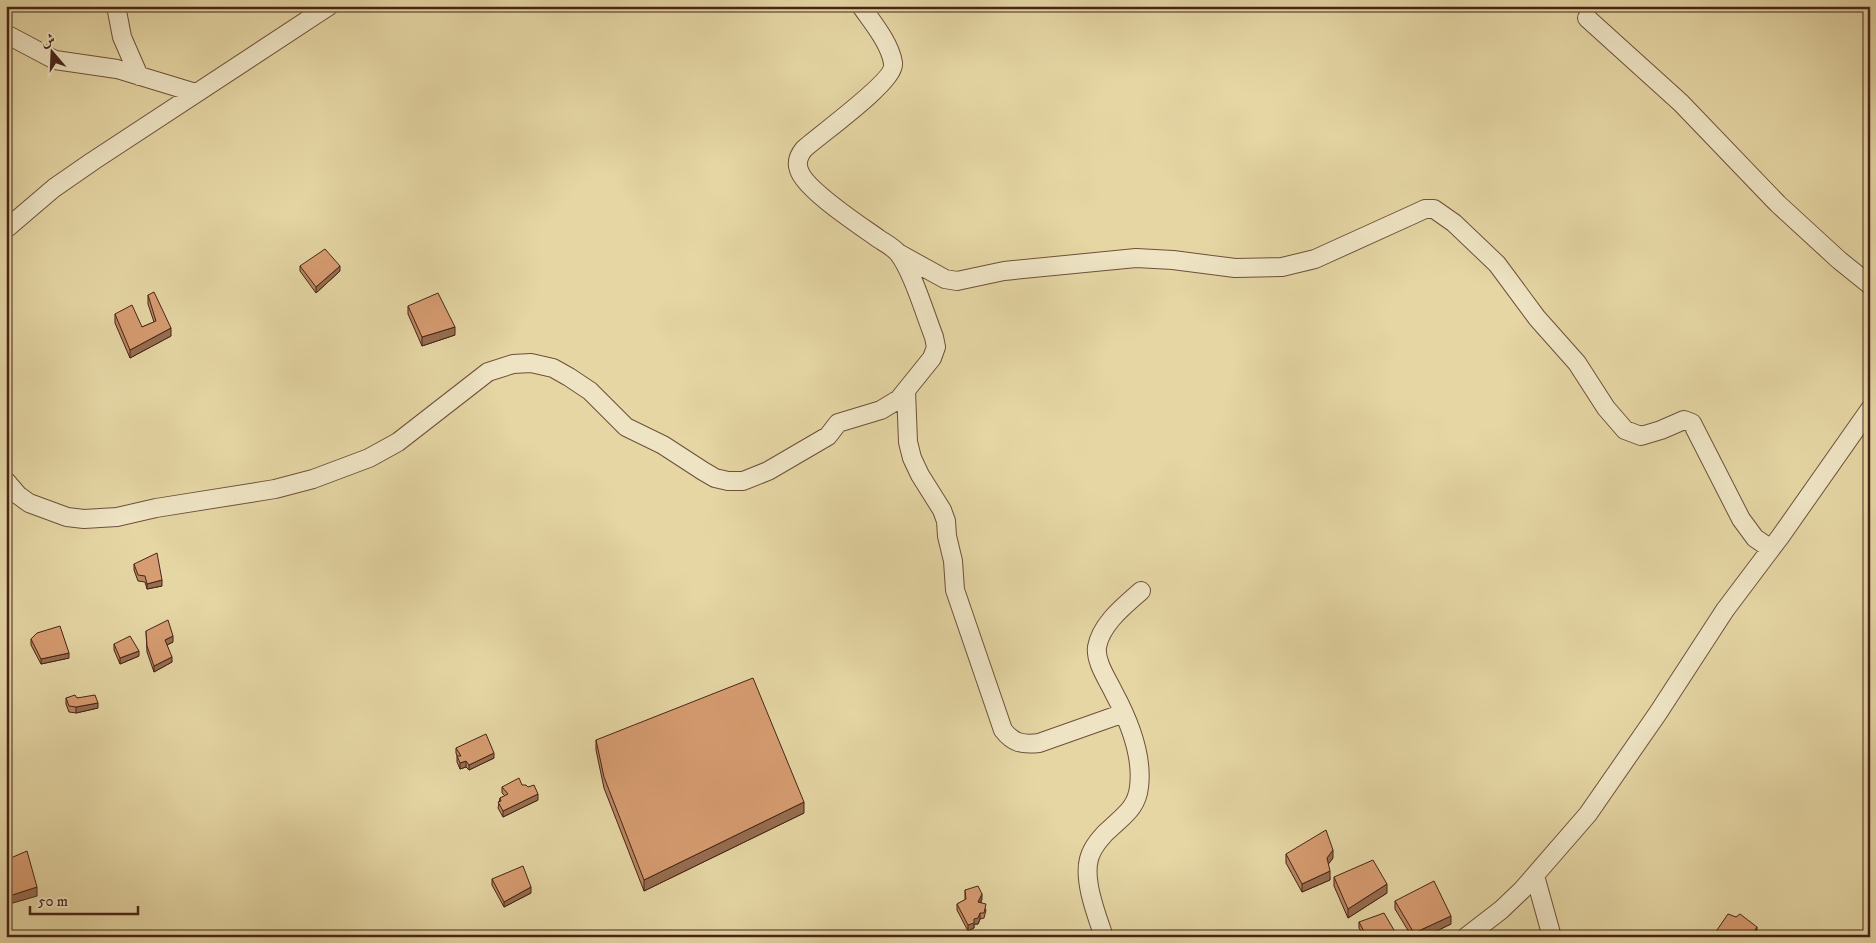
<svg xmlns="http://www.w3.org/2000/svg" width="1876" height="943" font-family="'IM FELL DW Pica',Amiri,serif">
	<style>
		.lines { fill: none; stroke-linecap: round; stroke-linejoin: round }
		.minor-casing { stroke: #6e503a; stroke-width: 20 }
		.minor { stroke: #eee4c4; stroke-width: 18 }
		.wall { fill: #b98661; stroke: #472417 }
		.shaded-wall { fill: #966d4f; stroke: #472417 }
		.building { fill: #d79c71; stroke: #472417 }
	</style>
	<rect width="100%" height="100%" fill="#e5d6a4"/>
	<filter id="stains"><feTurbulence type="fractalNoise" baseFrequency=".004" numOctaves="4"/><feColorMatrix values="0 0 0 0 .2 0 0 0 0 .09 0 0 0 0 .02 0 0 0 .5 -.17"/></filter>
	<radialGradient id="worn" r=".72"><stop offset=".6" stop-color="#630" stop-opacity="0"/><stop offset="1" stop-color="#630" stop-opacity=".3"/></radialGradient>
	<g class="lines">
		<g class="minor-casing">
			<path id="minor" d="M116,6L122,37L139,76
				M1587,18L1681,103L1778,204L1839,260L1870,285
				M6,34L55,60L117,69L196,93
				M6,229L54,188L93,161L329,6
				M898,253L945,279L957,281L1004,271L1136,258L1173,260L1235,268L1282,267L1315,259L1412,215L1425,209H1434L1454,223L1497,264L1537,318L1577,363L1606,408L1625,430L1641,436L1661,430L1684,420L1692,423L1741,519L1755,538L1771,549
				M906,390L908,442L912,458L920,475L942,510L946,521L947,536L953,561L955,590L1003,730C1013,743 1022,745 1039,743L1124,713
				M6,481L18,495L29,503L67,517L84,519L117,517L156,508L275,489L313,479L369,458L398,442L488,372L513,364L531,363L553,368L569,377L590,391L626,427L663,445L703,471L715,478L728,481H743L768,471L828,436L838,423L881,410L899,399L932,358L936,347L934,337C925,314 912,270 898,253C893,247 885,243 879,239C861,226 805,190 799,170C796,162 799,155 804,149C819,135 896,81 893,63C890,43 872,22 861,6
				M1535,876L1552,937
				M1104,937C1097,916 1083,881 1089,859C1092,847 1103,834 1113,826C1126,814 1137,806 1139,787C1143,756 1128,719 1114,693C1108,680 1095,662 1097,647C1101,624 1124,606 1141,591
				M1466,937L1501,910L1522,890L1588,814L1658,713L1725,610L1780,537L1870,409"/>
		</g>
		<use href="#minor" class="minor"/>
	</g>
	<path class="wall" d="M300,266L340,271L316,293L300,271Z
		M148,295L171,336L130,358L115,323V314L142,327L154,322L148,304Z
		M408,306L455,335L422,346L408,314Z
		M134,564L162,586L147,589L145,582L138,581L134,570Z
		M146,631L173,642L167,645L172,662L154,672L147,652Z
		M31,639L69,658L41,664L31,645Z
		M114,644L139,656L120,664L114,650Z
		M66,698H77L98,708L76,713L69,712L66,704Z
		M596,740L804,813L644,891L604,788L596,750Z
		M456,748L494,758L469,770L466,767L460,769L457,762V756L456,753Z
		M522,785L538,800L503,817L498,808L500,798L505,796L502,793V787Z
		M1286,854L1333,858L1328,864L1330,880L1302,892L1286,863Z
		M1334,877L1387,893L1348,918L1334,886Z
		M492,879L531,893L504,907L492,885Z
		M965,890L982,899L981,902L986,910L984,918L980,919L978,924H974V928L968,931L957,910V904L965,900Z
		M1395,901L1451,924L1424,937H1412L1395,909Z
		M1359,922L1398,937H1364L1359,928Z"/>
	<path class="shaded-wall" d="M340,266V271L316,293V287Z
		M455,327V335L422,346V337Z
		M171,328V336L130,358V350Z
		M162,580V586L147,589V584Z
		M173,636V642L165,646V640Z
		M139,651V656L120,664V658Z
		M69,653V658L41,664V659Z
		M172,657V662L154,672V666Z
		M98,703V708L76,713V707Z
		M494,753V758L469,770V765Z
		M466,761V767L460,769V763Z
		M538,794V800L503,817V811Z
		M804,802V813L644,891V880Z
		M1333,850V858L1327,866V858Z
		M1330,871V880L1302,892V884Z
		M1387,884V893L1348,918V909Z
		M37,887V896L6,905V897Z
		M531,887V893L504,907V902Z
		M982,894V899L978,907V902Z
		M980,913V919L978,924H974V928L968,931V925Z
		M1451,916V924L1424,937H1414V933Z
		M1757,927V936L1756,937H1751Z"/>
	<path class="building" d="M325,249L340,266L316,287L300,266Z
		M154,292L171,328L130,350L115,314L132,305L142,327L156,321L148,295Z
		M438,293L455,327L422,337L408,306Z
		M157,553L162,580L147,584L145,576L138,575L134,564Z
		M168,620L173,636L165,640L172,657L154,666L147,646L146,631Z
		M60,626L69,653L41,659L31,639L37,633Z
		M130,636L139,651L120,658L114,644Z
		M753,678L804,802L644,880L604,777L596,740Z
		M75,695L77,698L95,695L98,703L76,707L69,706L66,698Z
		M486,734L494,753L469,765L466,761L460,763L457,756H461L456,748Z
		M519,778L522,785H526L528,787L534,785L538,794L503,811L498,802L501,801L500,798L508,794L502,787Z
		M1326,830L1333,850L1327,858L1330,871L1302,884L1286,854Z
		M27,851L37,887L6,897V860Z
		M1373,860L1387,884L1348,909L1334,877Z
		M523,866L531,887L504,902L492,879Z
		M1434,881L1451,916L1414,933L1395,901Z
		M978,886L982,894L978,902L986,904L984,913H980L978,918L974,919V923L968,925L957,904L966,899L965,890Z
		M1384,913L1398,937H1367L1359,922Z
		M1728,914L1736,917L1740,914L1757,927L1751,937H1718L1715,933Z"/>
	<rect width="1876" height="943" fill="none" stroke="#e5d6a4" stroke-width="25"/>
	<rect x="8" y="8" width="1861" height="928" fill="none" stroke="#472417" stroke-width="2.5"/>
	<rect x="12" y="12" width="1851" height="918" fill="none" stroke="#472417"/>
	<g transform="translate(52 52) rotate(341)" stroke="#eee4c4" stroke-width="4" paint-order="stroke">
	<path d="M0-4L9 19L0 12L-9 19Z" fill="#472417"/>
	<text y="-8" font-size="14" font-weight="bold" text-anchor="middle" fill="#472417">ش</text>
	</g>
	<path d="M30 906v8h108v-8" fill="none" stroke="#472417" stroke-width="2.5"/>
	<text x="38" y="906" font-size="15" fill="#472417" stroke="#eee4c4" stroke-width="4" paint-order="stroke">50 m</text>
	<rect width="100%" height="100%" filter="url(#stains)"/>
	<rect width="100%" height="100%" fill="url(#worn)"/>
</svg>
